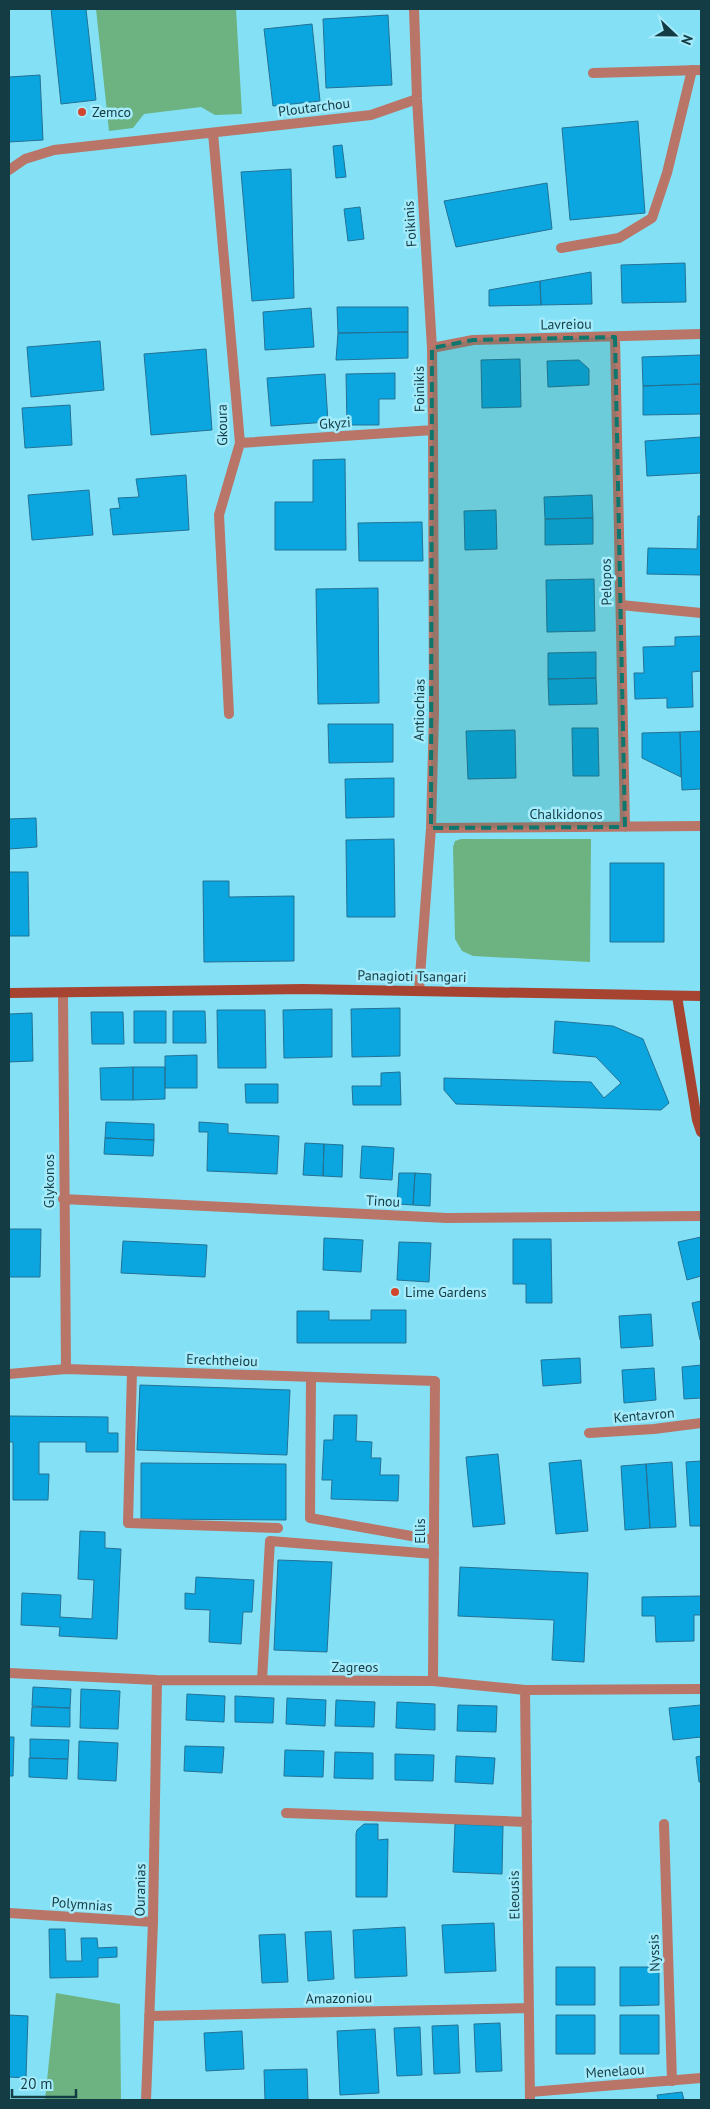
<svg xmlns="http://www.w3.org/2000/svg" width="710" height="2109" font-family="'PT Sans',sans-serif">
	<style>
		.green { fill: #6cb381 }
		.building { fill: #0ba6df; stroke: #247295 }
		.lines { fill: none; stroke-linecap: round; stroke-linejoin: round }
		.lane { stroke: #b97567; stroke-width: 10 }
		.street { stroke: #b97567; stroke-width: 10 }
		.secondary { stroke: #a74431; stroke-width: 10 }
		.marked { fill: #0f766e; fill-opacity: 0.2; stroke: #0f766e; stroke-width: 4; stroke-dasharray: 10 6; stroke-linejoin: round }
		.poi-dot { fill: #d1462d; stroke: #a4ebfb; stroke-width: 2 }
		.labels { text-anchor: middle; stroke-width: 5; stroke-linejoin: round; paint-order: stroke }
		.street-label { font-size: 14px; fill: #143c44; stroke: #a4ebfb }
		.poi-label { font-size: 14px; fill: #143c44; stroke: #a4ebfb; text-anchor: start }
	</style>
	<rect width="100%" height="100%" fill="#84e1f5"/>
	<path class="green" d="M96,9H236L242,114L215,115L201,107L144,114L133,128L109,131Z
		M461,839H591L590,962L473,956L462,951L455,939L453,847L455,841Z
		M56,1993L120,2004L121,2100H45Z"/>
	<path class="building" d="M51,9H86L96,100L61,104Z
		M388,15L392,85L326,88L323,19Z
		M312,24L320,101L273,106L264,29Z
		M40,75L43,140L9,142V77Z
		M638,121L645,213L570,220L562,128Z
		M342,145L346,177L336,178L333,146Z
		M291,169L294,298L252,301L241,172Z
		M547,183L552,229L456,247L444,201Z
		M360,207L364,239L348,241L344,209Z
		M685,263L686,302L622,303L621,265Z
		M591,272L592,304L541,305L540,281Z
		M540,281L541,305L489,306V290Z
		M337,307H408V332L338,333Z
		M311,308L314,347L265,350L263,312Z
		M408,332V358L336,360L338,333Z
		M100,341L104,390L31,397L27,347Z
		M206,349L212,430L151,435L144,354Z
		M701,355V384L643,386L642,357Z
		M520,359L521,407L482,408L481,360Z
		M579,360L589,369V385L548,387L547,361Z
		M395,373V399H379V425H347L346,374Z
		M325,374L328,422L271,426L267,378Z
		M701,384V414L643,415V386Z
		M70,405L72,445L25,448L22,408Z
		M701,437V485V473L647,476L645,441Z
		M345,459L346,550H275V502H313V460Z
		M186,475L189,530L113,535L110,509L120,508L118,498L139,497L136,479Z
		M89,490L93,535L32,540L28,495Z
		M592,495L593,518L545,519L544,497Z
		M496,510L497,549L465,550L464,511Z
		M698,516H701V575L647,574L648,548L697,549Z
		M593,518V544L545,545V519Z
		M422,522L423,561H359L358,523Z
		M594,579L595,631L547,632L546,580Z
		M378,588L379,703L318,704L316,589Z
		M701,636V671L692,672L693,707L667,708V698L635,699L634,673H644L643,647L675,646V637Z
		M596,652V678L548,679V653Z
		M596,678L597,704L549,705L548,679Z
		M328,724H393V762L329,763Z
		M572,728H598L599,776H573Z
		M515,730L516,778L468,779L466,731Z
		M701,731V789L682,790L680,732Z
		M680,732L681,777L642,758V733Z
		M394,778V817L346,818L345,779Z
		M36,818L37,847L9,849V819Z
		M394,839L395,917H347L346,840Z
		M610,863H664V942H610Z
		M9,872H28L29,936H9Z
		M203,881H229V897L294,896V961L204,962Z
		M400,1008V1056L352,1057L351,1009Z
		M332,1009V1057L284,1058L283,1010Z
		M217,1010H265L266,1068H218Z
		M134,1011H166V1043H134Z
		M173,1011H205L206,1043H173Z
		M91,1012H123L124,1044H92Z
		M32,1013L33,1061L9,1062V1014Z
		M555,1021L613,1026L643,1039L669,1103L661,1110L456,1104L444,1090V1078L591,1082L604,1098L621,1083L596,1057L553,1053Z
		M197,1055V1088H165V1056Z
		M133,1067V1100H101L100,1068Z
		M133,1067H165V1099L133,1100Z
		M400,1072L401,1105H353L352,1086H381V1073Z
		M245,1084H278V1103H246Z
		M106,1122L154,1124V1140L105,1138Z
		M199,1122L228,1124V1133L279,1136L277,1174L207,1171L208,1132H199Z
		M105,1138L154,1140L153,1156L104,1154Z
		M305,1143L324,1144L323,1176L303,1175Z
		M324,1144L343,1145L342,1177L323,1176Z
		M362,1146L394,1148L392,1180L360,1178Z
		M399,1173H415L413,1205L397,1204Z
		M415,1173L431,1174L430,1206L413,1205Z
		M9,1229H41L40,1277H9Z
		M701,1237V1276L687,1280L678,1242Z
		M324,1238L363,1240L361,1272L323,1270Z
		M513,1239H551L552,1303H526V1284H513Z
		M123,1241L207,1245L205,1277L121,1273Z
		M399,1242L431,1243L429,1282L397,1280Z
		M701,1301V1340H700L692,1303Z
		M371,1310H406V1343H297V1311H329V1320H371Z
		M651,1314L653,1346L621,1348L619,1316Z
		M580,1358L581,1383L543,1386L541,1360Z
		M701,1365V1398L684,1399L682,1367Z
		M654,1368L656,1400L624,1403L622,1370Z
		M140,1385L290,1390L287,1455L137,1450Z
		M334,1415H357L356,1441L372,1442L371,1458H381L380,1475H399L398,1501L331,1499L332,1480H322L324,1440H333Z
		M9,1416L108,1417V1433H118V1452H86V1442H39V1474H49L48,1500H13V1442H9Z
		M498,1454L505,1524L473,1527L466,1457Z
		M581,1460L588,1531L556,1534L549,1463Z
		M701,1461V1526H690L686,1462Z
		M672,1462L676,1527L650,1528L646,1464Z
		M141,1463L286,1464V1520L141,1519Z
		M646,1464L650,1528L625,1530L621,1466Z
		M80,1531L105,1532V1548L121,1549L117,1639L59,1636L60,1627L21,1625L22,1593L61,1595L60,1617L92,1619L94,1580L78,1579Z
		M278,1560L332,1562L327,1652L274,1650Z
		M460,1567L588,1573L584,1662L552,1660L554,1620L458,1616Z
		M196,1577L254,1580L252,1612H243L241,1644L209,1642L210,1610L185,1609V1593L195,1594Z
		M701,1596V1615H694V1641L656,1642L655,1616H642V1597Z
		M33,1687L71,1689L70,1708L32,1706Z
		M81,1689L120,1691L118,1729L80,1728Z
		M187,1694L225,1696L224,1722L186,1720Z
		M235,1696L274,1698L273,1723L235,1722Z
		M287,1698L326,1700L325,1726L286,1724Z
		M336,1700L375,1702L374,1727L335,1726Z
		M397,1702L435,1704V1730L396,1728Z
		M458,1705L497,1706L496,1732L457,1731Z
		M701,1705V1737L673,1740L669,1708Z
		M32,1707L70,1708V1727L31,1726Z
		M9,1737H14L13,1776H9Z
		M30,1739L69,1740L68,1759L30,1758Z
		M79,1741L118,1743L116,1781L78,1779Z
		M185,1746L224,1747L222,1773L184,1771Z
		M285,1750L324,1751L323,1777L284,1776Z
		M335,1752L373,1753V1779L334,1778Z
		M395,1754L434,1755L433,1781L395,1780Z
		M456,1756L495,1758L493,1784L455,1782Z
		M701,1756V1782H699L696,1757Z
		M29,1758L68,1759L67,1779L29,1777Z
		M364,1824H378V1840L388,1839L387,1897H356V1834L357,1830Z
		M455,1824L503,1826L502,1874L453,1872Z
		M494,1923L496,1971L445,1973L442,1925Z
		M405,1927L407,1976L355,1978L353,1930Z
		M49,1929H65L66,1961H82L81,1938H97L98,1948L117,1947V1957L98,1958V1977L50,1978Z
		M331,1931L334,1979L308,1981L305,1932Z
		M285,1934L288,1982L262,1983L259,1935Z
		M556,1967H595V2005H556Z
		M620,1967H659V2005L620,2006Z
		M9,2015L28,2016L26,2078L9,2077Z
		M556,2015H595V2054H556Z
		M620,2015H659V2054H620Z
		M500,2023L502,2071L476,2072L474,2024Z
		M458,2025L460,2073L434,2074L432,2026Z
		M420,2027L422,2075L397,2076L394,2028Z
		M375,2029L379,2093L340,2095L337,2031Z
		M242,2031L244,2069L206,2071L204,2033Z
		M307,2069L308,2100H265L264,2070Z
		M682,2092L684,2100H658L657,2095Z"/>
	<g class="lines">
		<path class="lane" d="M561,248L619,238L652,218L667,173L692,70
			M621,605L701,613
			M132,1371L128,1523L278,1528
			M311,1377L310,1518L434,1540
			M262,1680L270,1541L434,1554"/>
		<path class="street" d="M414,9L417,99L432,348L433,430L434,712L431,828L419,990
			M593,73L701,70
			M213,133L240,443L219,515L229,714
			M9,170L25,159L54,150L371,115L417,99
			M615,337L625,827
			M432,348L473,340L701,334
			M240,443L433,430
			M431,828L701,826
			M63,993L66,1369
			M63,1199L447,1218L701,1216
			M9,1374L66,1369L435,1381L433,1681
			M589,1433L654,1429L701,1423
			M9,1673L157,1680L433,1681L525,1690L701,1689
			M525,1690L530,2100
			M286,1813L527,1822
			M664,1824L672,2081
			M9,1913L153,1922
			M149,2016L529,2008
			M530,2092L701,2078
			M146,2100L153,1922L157,1680"/>
		<path class="secondary" d="M9,993L303,989L701,996
			M677,996L697,1120L701,1132"/>
	</g>
	<path class="marked" d="M615,337L625,827L431,828L432,348L473,340Z"/>
	<g class="poi-dot">
		<circle cx="82" cy="112" r="5"/>
		<circle cx="395" cy="1292" r="5"/>
	</g>
	<g class="labels">
		<g class="street-label">
			<text transform="translate(314 107) rotate(-7)" y="5">Ploutarchou</text>
			<text transform="translate(410 224) rotate(-94)" y="5">Foikinis</text>
			<text transform="translate(566 324) rotate(-1)" y="5">Lavreiou</text>
			<text transform="translate(419 389) rotate(-91)" y="5">Foinikis</text>
			<text transform="translate(335 423) rotate(-4)" y="5">Gkyzi</text>
			<text transform="translate(222 425) rotate(-91)" y="5">Gkoura</text>
			<text transform="translate(606 582) rotate(-91)" y="5">Pelopos</text>
			<text transform="translate(419 710) rotate(-89)" y="5">Antiochias</text>
			<text x="566" y="819">Chalkidonos</text>
			<text transform="translate(412 976) rotate(1)" y="5">Panagioti Tsangari</text>
			<text transform="translate(49 1181) rotate(-90)" y="5">Glykonos</text>
			<text transform="translate(383 1201) rotate(3)" y="5">Tinou</text>
			<text transform="translate(222 1360) rotate(2)" y="5">Erechtheiou</text>
			<text transform="translate(644 1415) rotate(-5)" y="5">Kentavron</text>
			<text transform="translate(420 1531) rotate(-90)" y="5">Ellis</text>
			<text x="355" y="1672">Zagreos</text>
			<text transform="translate(140 1890) rotate(-89)" y="5">Ouranias</text>
			<text transform="translate(514 1895) rotate(-91)" y="5">Eleousis</text>
			<text transform="translate(82 1904) rotate(4)" y="5">Polymnias</text>
			<text transform="translate(654 1953) rotate(-92)" y="5">Nyssis</text>
			<text transform="translate(339 1998) rotate(-1)" y="5">Amazoniou</text>
			<text transform="translate(615 2071) rotate(-4)" y="5">Menelaou</text>
		</g>
		<g class="poi-label">
			<text x="92" y="117">Zemco</text>
			<text x="405" y="1297">Lime Gardens</text>
		</g>
	</g>
	<rect width="710" height="2109" fill="none" stroke="#143c44" stroke-width="20"/>
	<g transform="translate(675 35) rotate(112)" stroke="#a4ebfb" stroke-width="4" paint-order="stroke">
	<path d="M0-4L9 19L0 12L-9 19Z" fill="#143c44"/>
	<text y="-8" font-size="14" font-weight="bold" text-anchor="middle" fill="#143c44">N</text>
	</g>
	<path d="M12 2089v8h64v-8" fill="none" stroke="#143c44" stroke-width="2.5"/>
	<text x="20" y="2089" font-size="15" fill="#143c44" stroke="#a4ebfb" stroke-width="4" paint-order="stroke">20 m</text>
</svg>
